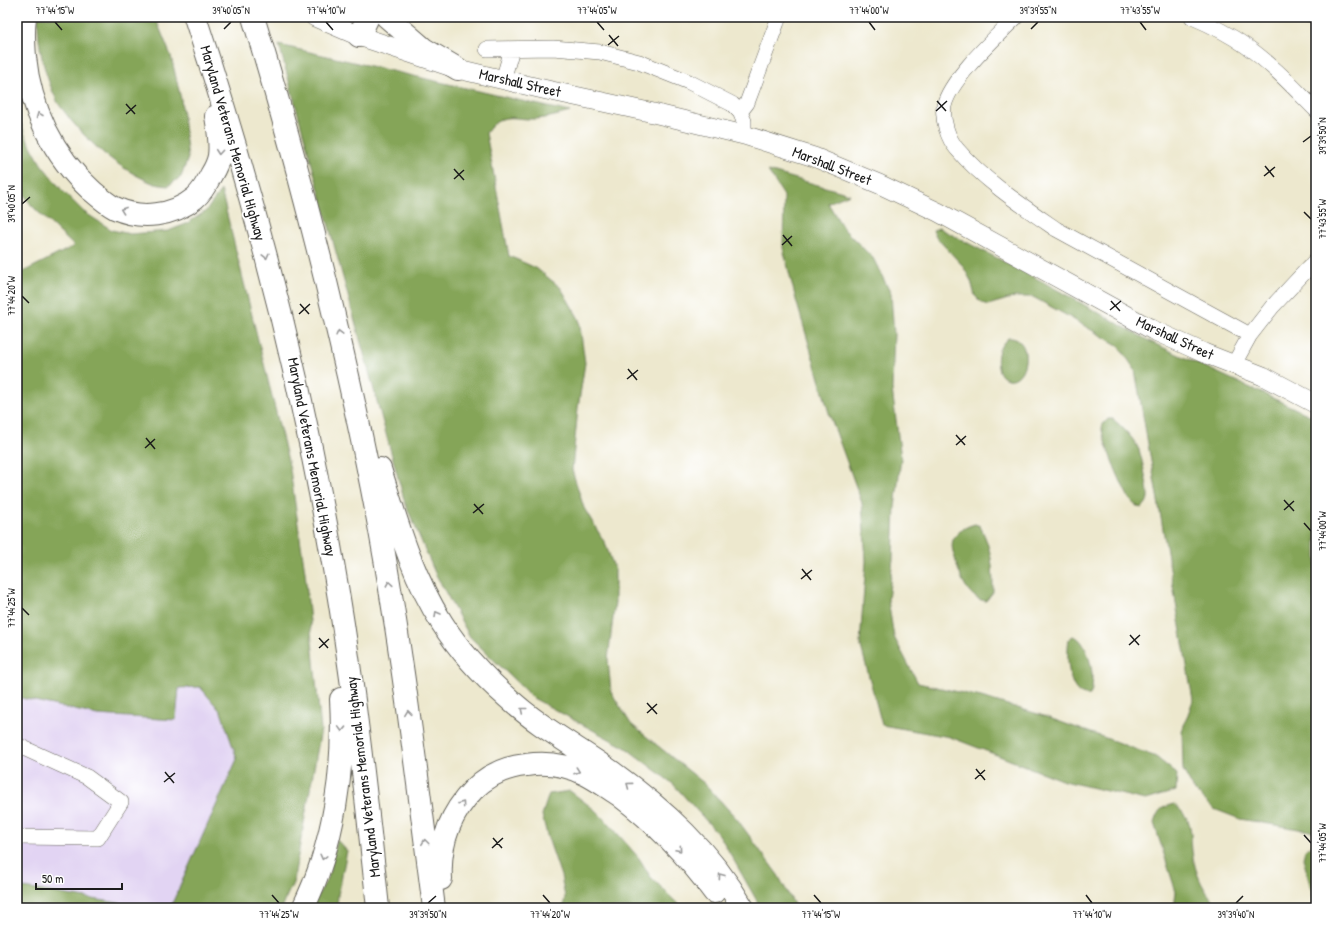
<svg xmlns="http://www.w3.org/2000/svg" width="1333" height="925" font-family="'Patrick Hand',sans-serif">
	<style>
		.built { fill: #e2d4f3 }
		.forest { fill: #85a559; stroke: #50603a }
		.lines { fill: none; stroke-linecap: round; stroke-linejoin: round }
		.minor-casing { stroke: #65635a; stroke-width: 16 }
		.major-casing { stroke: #65635a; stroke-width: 20 }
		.highway-casing { stroke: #65635a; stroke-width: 24 }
		.minor { stroke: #fff; stroke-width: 15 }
		.major { stroke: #fff; stroke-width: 19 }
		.highway { stroke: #fff; stroke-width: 22 }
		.oneway { stroke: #999 }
		.ticks { fill: none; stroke: #1c1c1c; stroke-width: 1.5 }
		.labels { text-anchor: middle; stroke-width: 3.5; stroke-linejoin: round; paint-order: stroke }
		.street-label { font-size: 15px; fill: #1c1c1c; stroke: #fff }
		.neatline { fill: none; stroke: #1c1c1c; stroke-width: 1.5 }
		.ticks-label { font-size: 10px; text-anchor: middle; fill: #1c1c1c }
	</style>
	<rect width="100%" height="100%" fill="#fff"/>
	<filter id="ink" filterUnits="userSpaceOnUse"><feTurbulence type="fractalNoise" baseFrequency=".025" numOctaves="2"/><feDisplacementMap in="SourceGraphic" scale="8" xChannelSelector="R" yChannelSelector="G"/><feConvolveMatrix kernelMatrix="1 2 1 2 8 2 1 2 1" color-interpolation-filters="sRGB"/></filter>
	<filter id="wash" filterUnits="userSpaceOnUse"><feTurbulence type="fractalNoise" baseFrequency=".012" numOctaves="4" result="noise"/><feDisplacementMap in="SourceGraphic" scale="16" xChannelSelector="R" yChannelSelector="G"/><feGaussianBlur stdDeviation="0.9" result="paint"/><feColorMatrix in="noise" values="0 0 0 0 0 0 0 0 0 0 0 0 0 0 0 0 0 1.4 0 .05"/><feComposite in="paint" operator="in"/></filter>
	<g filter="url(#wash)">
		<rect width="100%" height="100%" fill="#ede8ce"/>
		<path class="built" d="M200,687L221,712L237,759L170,908H150L17,887V697L97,715L176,719L179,688Z"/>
		<path class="forest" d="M38,17H155L171,56L181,99L188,158L181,177L168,186C162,185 156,185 150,182C118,168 91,145 69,118C66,113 61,108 58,103C45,77 37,46 38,17Z
			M1281,17H1316V29Z
			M279,45L570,112C559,115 548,118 536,119C512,120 503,110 486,133L509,256L536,268L561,288L579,319L585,363L578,408L572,470L584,508L605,543L615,570V602L608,659L611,692L631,724L705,784L737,819L778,875L796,908H761L720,836L673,784L626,748L533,698L470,637L435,573L405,503Z
			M17,111L25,135L41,164L61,189L84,212L112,230L130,234L168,231L186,224L206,211L221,190L290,469L305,572L321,730L293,883L281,908H170L237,759L221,712L200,687L179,688L176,720L97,715L17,697V275L74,246L32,206L17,185Z
			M768,171L850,194L828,203L843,228L873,258L891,294L894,334L892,389L901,458L895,508L893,559L888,600L894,637L918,683L981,697L1038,714L1114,741L1156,757L1177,774L1176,791L1145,800L1064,781L950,737L882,725L860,643L866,561L862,503L829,413L796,300L783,248L784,196Z
			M939,228L1045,283L1151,342L1316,418V832L1240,819L1214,809L1194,790L1183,770L1182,731L1193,700L1135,370L1119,346L1064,314L1033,297H1015L988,305L982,303L975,296L971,281L963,266L935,236L933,230Z
			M1008,338C1034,336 1028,383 1008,379C996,377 996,359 999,350C1001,345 1004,342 1008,338Z
			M1108,419H1113C1122,427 1134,438 1139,450C1142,459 1149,490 1148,498C1147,503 1145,505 1141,508C1137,506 1134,505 1131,501C1124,492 1102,439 1102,429C1102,424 1105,422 1108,419Z
			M975,524L980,526C992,549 993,567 993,592L986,601C967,599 959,574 955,558C953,553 951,546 953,540C957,531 967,526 975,524Z
			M1073,636C1089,639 1097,683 1090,695C1067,699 1066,654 1069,639Z
			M570,791L595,810L610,825L639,858L650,876L682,908H563L565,897L561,876L547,835L542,815L549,794Z
			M1174,804C1194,821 1190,829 1192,851C1195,874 1204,894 1221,908H1174L1176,892L1154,823C1158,810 1161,807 1174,804Z
			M337,840L347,851L338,895L337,908H310L328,878Z
			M1313,843H1316V908L1303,858L1305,850Z
			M17,887L150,908H29L17,906Z"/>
	</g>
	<g filter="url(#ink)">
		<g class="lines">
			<g class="minor-casing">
				<path id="minor" d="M1016,17C996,37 950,79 944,106C942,120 948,139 957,149C982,179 1024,207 1056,229L1250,335
					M1192,17C1211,25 1229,34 1246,46C1272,64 1294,88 1316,110
					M487,49L553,48L600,52L639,62L689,82L732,104L740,112L744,121V135
					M503,80L512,49
					M740,112L747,103L779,17
					M1234,364L1250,335L1272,307L1316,260
					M17,745L87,777L121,802L98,838L17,837"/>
			</g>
			<g class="major-casing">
				<path id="major" d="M315,17L359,36L458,69L547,90L649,112L744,135L814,157L879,184L938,212L1153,330L1204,353L1263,376L1316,404"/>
			</g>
			<g class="highway-casing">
				<path id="highway" d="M25,17C23,30 24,44 25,57C30,107 53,156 91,190C98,196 107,204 115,208C141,220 173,216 195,198C202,192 207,183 211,175C214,170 218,162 219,156C221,142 218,129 216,116
					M195,17C254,196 301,378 333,563C353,677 366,793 378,908
					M253,17C280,104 304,193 326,282C348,373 369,466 385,559C405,675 419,792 434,908
					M387,17L424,49L458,69
					M359,36L368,17
					M380,469C397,522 412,576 442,623C459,650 484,677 508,698C539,727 577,747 612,772C663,809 711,852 743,908
					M441,879C439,845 449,815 473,790C488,775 505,767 526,765C547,762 567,765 585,774C597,780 608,788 619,795C656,823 687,855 714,892
					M303,908C334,846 345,768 341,699"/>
			</g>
			<use href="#minor" class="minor"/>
			<use href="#major" class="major"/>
			<use href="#highway" class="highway"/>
		</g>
		<defs><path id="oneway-chevron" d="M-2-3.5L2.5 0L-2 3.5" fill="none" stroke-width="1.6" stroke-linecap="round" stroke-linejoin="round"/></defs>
		<g class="oneway">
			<use href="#oneway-chevron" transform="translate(39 115) rotate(-112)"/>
			<use href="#oneway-chevron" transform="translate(219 152) rotate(95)"/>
			<use href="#oneway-chevron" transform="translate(123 210) rotate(-160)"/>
			<use href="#oneway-chevron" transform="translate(266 256) rotate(76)"/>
			<use href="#oneway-chevron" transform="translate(339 333) rotate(-104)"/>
			<use href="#oneway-chevron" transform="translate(389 584) rotate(-99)"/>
			<use href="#oneway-chevron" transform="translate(437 614) rotate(-119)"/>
			<use href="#oneway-chevron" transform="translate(523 710) rotate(-141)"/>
			<use href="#oneway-chevron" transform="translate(408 713) rotate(-98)"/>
			<use href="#oneway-chevron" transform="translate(342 729) rotate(92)"/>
			<use href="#oneway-chevron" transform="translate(577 771) rotate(19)"/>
			<use href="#oneway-chevron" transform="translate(629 785) rotate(-143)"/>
			<use href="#oneway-chevron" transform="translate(462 804) rotate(-55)"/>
			<use href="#oneway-chevron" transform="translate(425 842) rotate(-97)"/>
			<use href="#oneway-chevron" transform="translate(679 849) rotate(49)"/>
			<use href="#oneway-chevron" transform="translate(323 857) rotate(104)"/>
			<use href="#oneway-chevron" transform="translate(721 876) rotate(-126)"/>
		</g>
	</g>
	<path class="ticks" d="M55,22L62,30M326,22L333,30M597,22L604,30M869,22L875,30M1140,22L1146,30M224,29L231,22M1031,29L1038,22M609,35L618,46M608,45L619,36M937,101L946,111M126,104L135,114M936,111L947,101M126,114L136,105M1303,142L1311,136M1265,166L1274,177M454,169L464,180M1264,176L1275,167M454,179L464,170M22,204L30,197M1304,212L1311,219M783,235L792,246M782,245L792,236M22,296L29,303M1111,301L1120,311M300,304L309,314M1110,310L1121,301M299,314L310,304M628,369L637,380M627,379L638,370M956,435L965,445M146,438L155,449M956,445L966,436M145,448L155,439M1284,500L1294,511M474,504L483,514M1284,510L1294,501M473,513L484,504M1304,523L1311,531M802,569L811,580M801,579L812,570M22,608L29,615M1130,635L1139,645M319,638L328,648M1129,645L1140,635M319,648L329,639M647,703L657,714M647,713L657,704M976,769L985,780M165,772L174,783M975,779L985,770M164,782L175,773M1304,835L1311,843M493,838L502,848M492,848L503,838M272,895L279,903M543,895L550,903M814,895L821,903M1086,895L1092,903M428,903L436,896M1236,903L1243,896"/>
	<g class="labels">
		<g class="street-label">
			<text transform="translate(520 83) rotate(13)" y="5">Marshall Street</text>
			<text transform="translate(233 143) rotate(74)" y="5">Maryland Veterans Memorial Highway</text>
			<text transform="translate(832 166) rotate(21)" y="5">Marshall Street</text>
			<text transform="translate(1175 338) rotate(25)" y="5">Marshall Street</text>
			<text transform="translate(312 457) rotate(79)" y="5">Maryland Veterans Memorial Highway</text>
			<text transform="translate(363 777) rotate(-97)" y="5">Maryland Veterans Memorial Highway</text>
		</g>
	</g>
	<rect width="1333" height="925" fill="none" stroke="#fff" stroke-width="44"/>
	<path d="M36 883v6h86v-6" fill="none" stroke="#1c1c1c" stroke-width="2"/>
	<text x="42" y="883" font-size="12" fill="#1c1c1c" stroke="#ffffff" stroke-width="3" paint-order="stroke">50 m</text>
	<rect x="22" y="22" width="1289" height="881" class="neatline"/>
	<g class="ticks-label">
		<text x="55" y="14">77°44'15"W</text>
		<text x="231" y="14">39°40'05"N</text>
		<text x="326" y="14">77°44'10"W</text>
		<text x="597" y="14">77°44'05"W</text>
		<text x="869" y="14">77°44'00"W</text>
		<text x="1038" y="14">39°39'55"N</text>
		<text x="1140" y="14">77°43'55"W</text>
		<text transform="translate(1322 136) rotate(-90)" y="4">39°39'50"N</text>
		<text transform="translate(11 204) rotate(-90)" y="4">39°40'05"N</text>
		<text transform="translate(1322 219) rotate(-90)" y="4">77°43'55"W</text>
		<text transform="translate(11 296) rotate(-90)" y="4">77°44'20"W</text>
		<text transform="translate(1322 531) rotate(-90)" y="4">77°44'00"W</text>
		<text transform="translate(11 608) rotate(-90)" y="4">77°44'25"W</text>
		<text transform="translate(1322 843) rotate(-90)" y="4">77°44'05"W</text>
		<text x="279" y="918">77°44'25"W</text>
		<text x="428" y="918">39°39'50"N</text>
		<text x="550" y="918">77°44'20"W</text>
		<text x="821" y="918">77°44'15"W</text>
		<text x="1092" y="918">77°44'10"W</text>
		<text x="1236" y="918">39°39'40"N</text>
	</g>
</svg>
